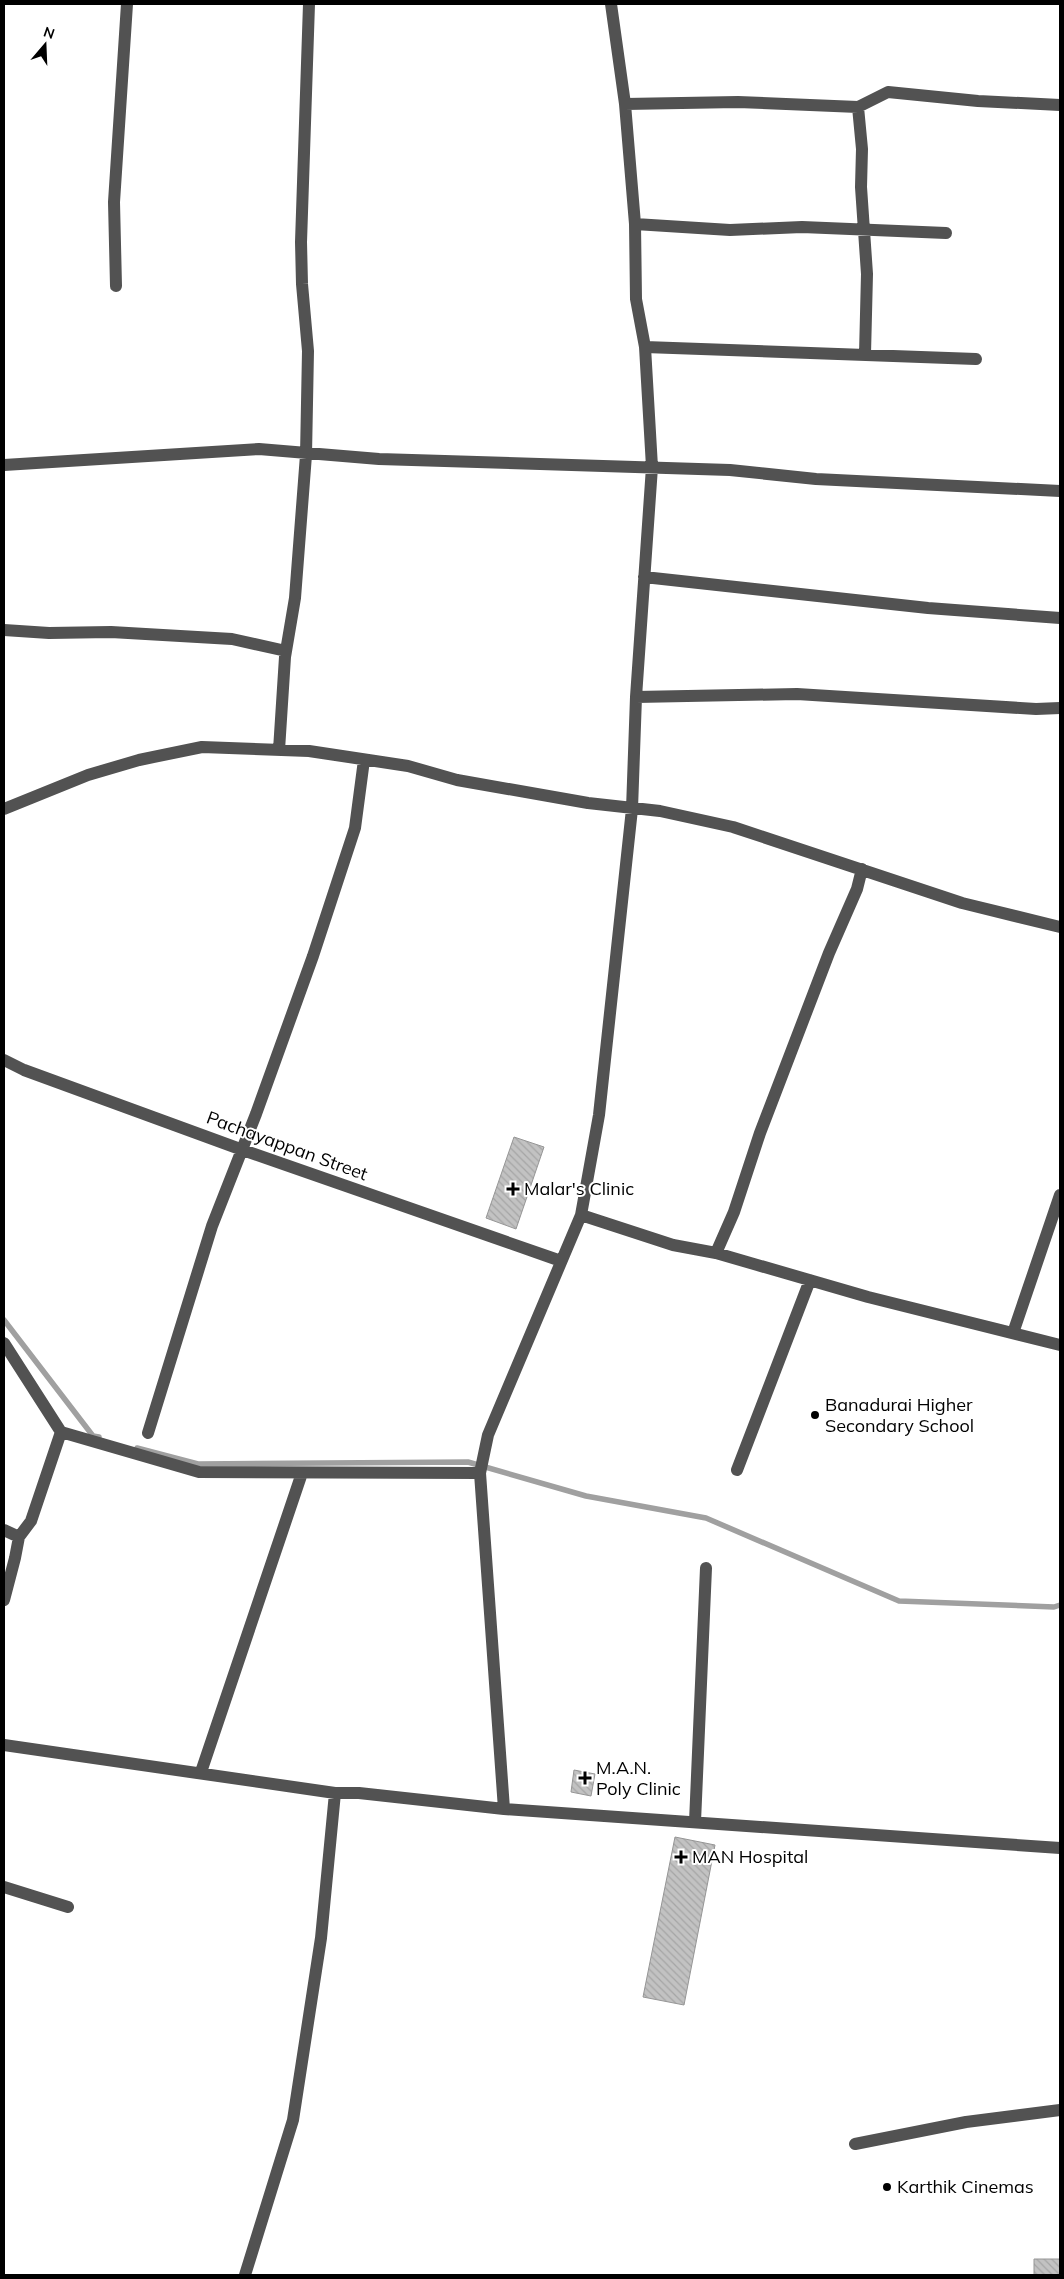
<svg xmlns="http://www.w3.org/2000/svg" width="1064" height="2279" font-family="Mulish,sans-serif">
	<style>
		.lines { fill: none; stroke-linecap: round; stroke-linejoin: round }
		.stream { stroke: #a0a0a0; stroke-width: 5.5 }
		.building { fill: url(#building-back-hatch); stroke: #969696 }
		.minor { stroke: #525252; stroke-width: 12 }
		.poi-dot { fill: #000; stroke: #fff; stroke-width: 2 }
		.labels { text-anchor: middle; stroke-width: 4; stroke-linejoin: round; paint-order: stroke }
		.street-label { font-size: 18px; fill: #000; stroke: #fff }
		.poi-label { font-size: 18px; fill: #000; stroke: #fff; text-anchor: start }
	</style>
	<defs>
		<pattern id="building-back-hatch" width="6" height="6" patternUnits="userSpaceOnUse" patternTransform="scale(1.25)"><rect width="6" height="6" fill="#c2c2c2"/><path d="M-1 5l2 2M0 0l6 6M5-1l2 2" fill="none" stroke="#a5a5a5"/></pattern>
	</defs>
	<rect width="100%" height="100%" fill="#fff"/>
	<g class="lines">
		<path class="stream" d="M4,1320L93,1436L99,1437
			M137,1448L198,1464L468,1462L586,1496L706,1518L899,1601L1054,1607L1060,1605"/>
	</g>
	<path class="building" d="M514,1137L544,1147L516,1229L486,1218Z
		M574,1770L595,1774L591,1796L571,1792Z
		M675,1837L715,1845L684,2005L643,1997Z
		M1034,2259H1060V2275H1034Z"/>
	<g class="lines">
		<path class="minor" d="M625,104L738,102L858,107L888,92L978,101L1060,105
			M858,107L862,149L861,187L867,274L865,354
			M635,224L730,230L802,227L946,233
			M116,286L114,202L127,4
			M645,347L976,359
			M4,465L259,449L379,459L730,470L816,479L1060,491
			M644,577L928,608L1060,618
			M4,630L49,633L111,632L232,639L286,651
			M636,697L797,694L1036,709L1060,708
			M279,750L285,657L295,598L306,455L308,351L302,284L301,242L309,4
			M4,809L88,775L139,760L202,747L309,751L408,766L457,780L588,803L660,811L733,827L962,903L1060,927
			M4,1060L24,1070L240,1149L561,1261
			M581,1215L673,1245L716,1253L868,1297L1060,1345
			M716,1253L734,1212L760,1133L829,953L857,889L862,869
			M1013,1333L1060,1195
			M4,1343L61,1432L199,1472L480,1473
			M148,1433L212,1226L256,1114L313,956L355,828L364,760
			M737,1470L810,1280
			M4,1530L19,1537L15,1558L4,1600
			M19,1537L31,1521L61,1432
			M4,1745L335,1793H359L504,1809L1060,1848
			M201,1772L302,1473
			M504,1809L480,1473L488,1435L581,1215L599,1115L632,809L636,697L652,467L645,347L636,299L635,224L625,104L611,4
			M695,1822L706,1568
			M4,1887L68,1907
			M855,2144L966,2122L1060,2110
			M245,2275L293,2120L321,1938L335,1793"/>
	</g>
	<g class="poi-dot">
		<path d="M510.5 1181.5h5v5h5v5h-5v5h-5v-5h-5v-5h5z"/>
		<circle cx="815" cy="1415" r="5"/>
		<path d="M582.5 1770.5h5v5h5v5h-5v5h-5v-5h-5v-5h5z"/>
		<path d="M678.5 1849.5h5v5h5v5h-5v5h-5v-5h-5v-5h5z"/>
		<circle cx="887" cy="2187" r="5"/>
	</g>
	<g class="labels">
		<g class="street-label">
			<text transform="translate(287 1146) rotate(20)" y="6">Pachayappan Street</text>
		</g>
		<g class="poi-label">
			<text x="524" y="1195">Malar's Clinic</text>
			<text x="825" y="1411">Banadurai Higher<tspan x="825" dy="21">Secondary School</tspan></text>
			<text x="596" y="1774">M.A.N.<tspan x="596" dy="21">Poly Clinic</tspan></text>
			<text x="692" y="1863">MAN Hospital</text>
			<text x="897" y="2193">Karthik Cinemas</text>
		</g>
	</g>
	<rect width="1064" height="2279" fill="none" stroke="#000000" stroke-width="10"/>
	<g transform="translate(45 45) rotate(19)" stroke="#ffffff" stroke-width="4" paint-order="stroke">
	<path d="M0-4L9 19L0 12L-9 19Z" fill="#000000"/>
	<text y="-8" font-size="14" font-weight="bold" text-anchor="middle" fill="#000000">N</text>
	</g>
</svg>
